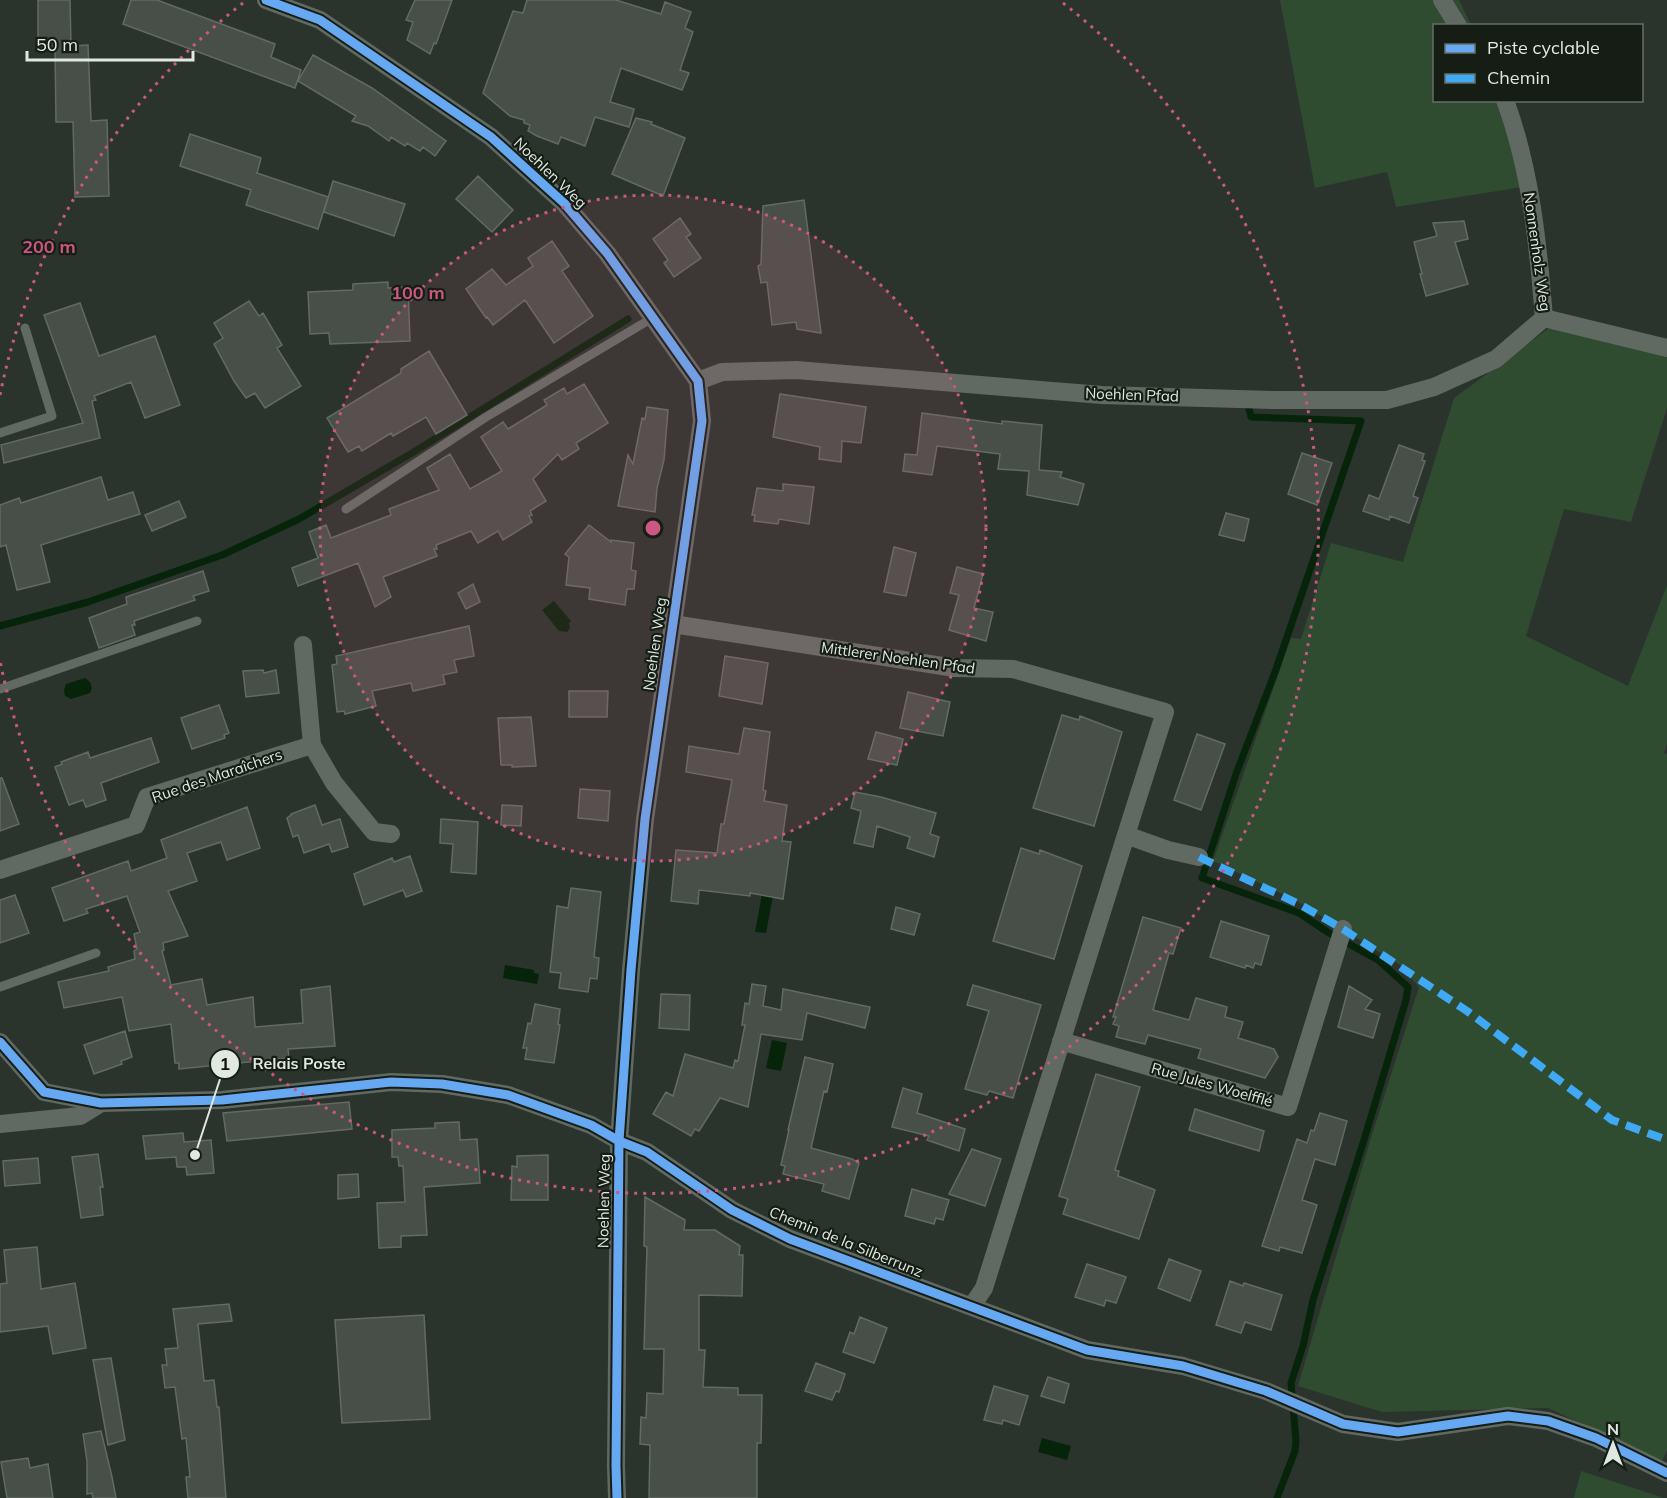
<svg xmlns="http://www.w3.org/2000/svg" width="1667" height="1498" font-family="Mulish,sans-serif">
	<style>
		.green { fill: #2f4c30 }
		.water { fill: #062409 }
		.lines { fill: none; stroke-linecap: round; stroke-linejoin: round }
		.stream { stroke: #062409; stroke-width: 7 }
		.building { fill: #474f48; stroke: #626a63; stroke-width: 1.5 }
		.lane { stroke: #616a62; stroke-width: 9 }
		.street { stroke: #616a62; stroke-width: 18 }
		.quiet { stroke: #3fa9f5; stroke-width: 8; stroke-dasharray: 15 8; stroke-linecap: butt }
		.cycleway-casing { stroke: #151d15; stroke-width: 13 }
		.cycleway { stroke: #66a8f1; stroke-width: 9 }
		.ring { fill: none; stroke: #cb5783; stroke-width: 3; stroke-dasharray: 3 6 }
		.labels { text-anchor: middle; stroke-width: 4.5; stroke-linejoin: round; paint-order: stroke }
		.street-label { font-size: 15px; fill: #dfe9df; stroke: #151d15 }
		.centre { fill: #cb5783; stroke: #151d15; stroke-width: 3 }
		.ring-label { font-size: 18px; text-anchor: middle; font-weight: bold; fill: #cb5783; stroke: #151d15; stroke-width: 4.5; stroke-linejoin: round; paint-order: stroke }
		.leader { fill: none; stroke: #dfe9df; stroke-width: 2 }
		.callout-dot { fill: #dfe9df; stroke: #151d15; stroke-width: 2 }
		.mark-label { font-size: 18px; text-anchor: middle; font-weight: bold; fill: #111 }
		.callout-label { font-size: 16px; text-anchor: middle; font-weight: bold; fill: #dfe9df; stroke: #151d15; stroke-width: 4.5; stroke-linejoin: round; paint-order: stroke }
	</style>
	<rect width="100%" height="100%" fill="#2a342c"/>
	<path class="green" d="M1280,0H1459L1471,25L1434,26V100L1509,101L1526,135L1536,185L1396,207L1387,172L1315,188Z
		M1553,325L1667,346V408L1631,522L1564,509L1526,636L1628,686L1667,585V744L1664,753L1667,754V1450L1662,1461L1548,1408L1382,1412L1298,1386L1369,1144L1419,987L1400,965L1295,900L1213,861L1291,638L1301,639L1331,543L1403,562L1454,398Z
		M1581,1471L1664,1498H1574Z"/>
	<path class="water" d="M554,601L571,621L569,623L570,628L567,632L559,631L542,610Z
		M85,678L90,682L92,688L90,693L71,699L65,696L64,690L66,684Z
		M762,894L773,896L766,933L755,932Z
		M505,965L534,970V973L539,974L537,984L503,978Z
		M772,1040L787,1043L781,1071L766,1068Z
		M1042,1438L1071,1446L1067,1460L1038,1452Z"/>
	<g class="lines">
		<path class="stream" d="M1247,400L1251,417L1361,421L1275,672L1236,774L1202,878L1299,913L1329,933L1378,960L1408,987L1406,1000L1364,1140L1313,1300L1303,1346L1291,1383L1296,1441L1295,1451L1277,1498
			M0,626L88,602L222,555L299,519L412,453L628,319"/>
	</g>
	<path class="building" d="M38,0H70L71,46L88,45L91,121L107,120L109,196L75,197L73,122H56L55,47H38Z
		M131,0H157L275,44L271,57L301,70L295,88L123,24Z
		M415,0H452L436,44L434,43L430,54L407,40L413,22L406,20Z
		M527,0H616L661,14L665,2L691,12L685,28L693,32L680,70L689,73L682,90L621,68L610,102L634,109L629,127L595,117L585,146L561,137L558,144L537,136L528,131L530,125L524,123V120L510,116L483,93L513,11L523,13Z
		M313,55L372,88L446,141L435,156L423,147L420,151L407,143L405,146L391,137L389,141L368,126L352,121L356,116L298,81Z
		M636,118L652,122L651,124L685,138L663,196L612,174Z
		M190,134L261,158L257,173L328,197L318,229L246,205L251,190L180,166Z
		M478,176L513,210L492,232L456,199Z
		M333,181L405,204L394,236L324,212Z
		M804,200L816,294L821,333L797,329L796,322L772,325L767,282L761,283L758,266L761,264L763,206Z
		M680,218L691,234L686,237L701,258L674,277L664,263L668,260L653,239Z
		M1464,221L1468,239L1455,242L1468,284L1426,296L1420,274H1422L1414,242L1437,236L1433,223Z
		M552,241L569,266L562,271L593,316L554,343L525,300L493,325L487,317L486,318L466,289L492,269L506,285L533,266L528,258Z
		M388,282V288L408,287L410,341L330,344L329,333L310,334L308,292L353,290V284Z
		M249,301L259,316L263,313L282,345L277,348L301,386L265,408L255,393L246,398L234,381L214,344L223,338L214,323Z
		M80,303L99,356L155,336L180,405L145,418L131,382L94,396L96,400L92,401L100,438L4,463L1,445L83,423L44,315Z
		M429,351L467,415L436,434L426,417L393,436L391,433L362,451L359,446L348,452L327,418L401,373V369Z
		M584,384L608,423L576,443L579,449L562,460L558,454L533,479L546,501L530,511L532,515L529,516L532,522L503,540L498,531L478,543L471,531L436,545L437,549H434L437,556L383,577L391,597L375,607L358,563L298,586L292,568L318,558L309,532L326,525L331,538L391,515L389,509L439,490L427,468L450,454L470,489L502,471L481,437L503,422L508,429L547,405L544,400L564,388L567,394Z
		M780,394L866,407L861,443L842,441L841,462L819,459L820,447L773,437Z
		M647,407L668,410L664,460L657,488L655,512L618,506L628,455L633,464L642,418L645,419Z
		M922,413L1002,424V421L1042,425L1039,470L1062,472L1060,477L1084,484L1078,505L1027,495L1029,471L998,469L1000,454L937,446L932,475L903,471L905,454L917,455Z
		M1399,445L1424,454L1422,460L1425,461L1413,496L1418,498L1409,523L1390,516L1389,520L1363,511L1369,495L1379,499Z
		M1302,453L1332,463L1317,505L1288,494Z
		M101,477L108,500L133,492L140,514L41,545L50,582L17,590L6,545L0,547V505L19,498L21,503Z
		M783,484L814,487L809,524L779,519L778,524L754,521L755,515H752L757,488L783,491Z
		M179,501L186,517L152,531L145,515Z
		M1226,513L1249,519L1244,541L1219,535Z
		M589,525L611,542V540L634,543L631,570L636,571L634,589H627L625,605L589,599L590,588L566,585L569,557L565,554Z
		M894,547L916,553L906,596L884,592Z
		M957,567L983,574L974,608L993,612L986,641L949,630L959,595L950,593Z
		M203,571L209,591L193,596L195,600L134,621L135,625H132L135,635L99,648L89,618L127,604L126,597Z
		M473,584L480,602L466,609L458,593Z
		M469,626L474,656L454,660L457,672L443,675L445,684L413,691L411,683L372,691L376,706L345,714L344,711L337,712L332,665L337,664L336,656Z
		M725,656L768,663L762,704L719,696Z
		M263,670L264,673L276,670L279,693L246,697L243,671Z
		M569,691H608L607,717H569Z
		M908,692L950,702L943,736L900,728Z
		M219,705L229,733L224,735L225,738L192,749L181,718Z
		M1062,715L1079,720L1080,716L1122,732L1094,826L1033,808Z
		M531,717L536,766L512,767V765H501L498,718Z
		M744,728L770,732L763,790L766,791L764,801L787,805L782,841L791,842L783,899L750,893V896L699,890L698,904L671,901L676,850L717,853L721,824H724L732,780L686,772L689,746L739,754Z
		M876,732L903,739L897,765L868,759Z
		M1197,734L1225,744L1201,810L1174,800Z
		M151,738L159,762L101,783L106,800L86,807L83,800L69,805L55,767L62,764L61,762L88,752L90,758Z
		M0,778H2L19,824L0,831Z
		M580,789L610,791L608,821L578,818Z
		M855,792L881,797L936,813L930,834L939,837L934,857L907,848L910,837L877,826L873,847L854,843L861,811L851,808Z
		M315,805L322,825L340,819L348,847L332,852L329,844L304,853L298,835L293,837L287,818L291,815V814Z
		M502,805L522,806L521,826L501,825Z
		M247,807L260,848L227,860L221,842L187,853L197,881L168,891L188,936L163,943L164,950L162,951L171,985L202,979L207,1005L253,997L255,1027L303,1023L301,990L330,986L335,1046L288,1049L289,1058L179,1069V1063H175L171,1024L129,1031L122,997L64,1008L58,982L109,971L108,967L135,959L134,951L137,949L134,934L140,932L127,896L86,909L88,913L64,921L52,888L128,861L131,871L167,858L161,840Z
		M441,819L478,822L476,874L451,872L453,844L440,843Z
		M1021,848L1039,854L1040,850L1082,866L1054,959L993,941Z
		M410,856L422,891L406,897L403,890L364,905L354,874L392,858L394,862Z
		M571,888L601,892L594,957L599,958L597,979L590,978L588,992L559,988L561,973L550,972L557,906L568,908Z
		M15,895L29,933L0,943V900Z
		M896,907L920,914L914,935L891,929Z
		M1143,917L1181,928L1173,954L1169,953L1153,1010L1189,1020L1196,998L1227,1007L1225,1017L1243,1022L1238,1038L1274,1049L1278,1057L1265,1078L1198,1058L1201,1049L1148,1035L1145,1044L1116,1037L1119,1026L1113,1024L1116,1017H1113Z
		M1221,921L1269,936L1261,965L1255,963L1253,968L1246,965L1245,968L1210,957Z
		M752,984L766,986L763,1006L781,1010L783,989L870,1007L865,1028L807,1013L802,1040L761,1034L748,1107L720,1098L699,1131L695,1129L691,1136L653,1114L666,1092L673,1096L685,1054L733,1068L735,1060L738,1061L745,1025H742L745,1003L749,1004Z
		M973,985L1041,1005L1013,1098L989,1091L987,1095L965,1089L989,1011L967,1005Z
		M1349,986L1372,1000L1365,1009L1380,1014L1373,1038L1338,1027Z
		M661,994L690,995L689,1030L659,1028Z
		M535,1004L560,1009L558,1024L560,1025L554,1063L525,1059L527,1048H523L528,1023L531,1024Z
		M125,1031L132,1057L121,1061L122,1064L94,1074L84,1045Z
		M805,1057L833,1064L827,1092L824,1091L811,1148L852,1159L859,1163L849,1199L822,1191L824,1184L783,1174L785,1166L781,1165L789,1130H788Z
		M1096,1074L1140,1087L1115,1170L1119,1171L1118,1176L1155,1190L1139,1239L1063,1214L1068,1199L1059,1196Z
		M903,1088L922,1094L917,1113L965,1129L959,1151L927,1140L929,1136L892,1127Z
		M349,1102L352,1129L227,1141L223,1113Z
		M1195,1109L1264,1131L1259,1151L1189,1130Z
		M1320,1113L1347,1121L1335,1165L1315,1159L1302,1200L1317,1205L1302,1253L1280,1247L1279,1251L1262,1246L1297,1139L1307,1143L1311,1130L1314,1131Z
		M459,1122L460,1140L477,1139L480,1183L424,1187L427,1235L401,1236V1247L379,1248L377,1203L405,1202L403,1166H399L398,1157H392V1130L435,1128V1123Z
		M183,1133L184,1142L211,1140L214,1173L187,1175L186,1167H177L176,1157L146,1159L143,1136Z
		M972,1149L1001,1159L985,1206L949,1194Z
		M98,1154L103,1187H100L103,1215L81,1218L72,1157Z
		M548,1155V1200H511L512,1166L517,1167V1156Z
		M38,1158L40,1183L5,1186L3,1161Z
		M358,1174L359,1197L338,1199V1175Z
		M912,1189L949,1200L943,1220L936,1218L934,1224L905,1216Z
		M645,1197L685,1220L684,1230H715L740,1246L739,1255H743L742,1296L699,1295V1350H705L703,1387L738,1388V1395H762L761,1443H757V1498H649L650,1445L640,1444L641,1417L646,1418L647,1393L663,1394L664,1349H644L647,1247L644,1246Z
		M37,1247L41,1289L75,1283L86,1348L53,1354L48,1326L0,1332V1284L7,1283L4,1250Z
		M1169,1259L1201,1271L1190,1301L1158,1288Z
		M1087,1264L1126,1277L1116,1303L1106,1300L1104,1306L1075,1297Z
		M1230,1281L1243,1286L1244,1283L1282,1295L1271,1330L1245,1322L1241,1333L1216,1325Z
		M229,1304L232,1321L198,1324L204,1381L214,1380L217,1407H219L226,1498H188L186,1477H190L186,1438L182,1439L175,1387L165,1388L162,1365H167L165,1349L178,1348L173,1309Z
		M424,1315L430,1419L342,1423L335,1320Z
		M860,1317L887,1328L874,1363L843,1352L850,1332L854,1334Z
		M111,1358L125,1440L108,1445L93,1360Z
		M816,1363L845,1374L839,1392L836,1391L832,1400L805,1391Z
		M1048,1377L1069,1384L1064,1403L1041,1396Z
		M994,1386L1028,1396L1019,1425L1003,1420L1002,1424L984,1420Z
		M101,1431L112,1477L116,1498H93L92,1493L87,1494V1461L83,1434Z
		M28,1458L30,1468L48,1464L53,1498H7L1,1462Z"/>
	<g class="lines">
		<path class="lane" d="M0,433L52,416L25,328
			M346,509L486,417L654,317
			M0,689L197,621
			M0,987L96,953"/>
		<path class="street" d="M266,0L320,20L491,137L564,203L607,253L698,381L702,421L645,819L631,970L619,1141L616,1466L617,1498
			M1442,0L1458,26
			M1505,100C1531,171 1538,244 1544,318L1667,348
			M698,381L722,372L796,370L1102,395L1272,400H1387L1434,387L1496,359L1544,318
			M673,624L955,668L1013,669L1165,712L1126,835L1168,850L1199,857
			M312,745L334,783L374,832L391,834
			M0,870L136,825L147,797L312,745L303,645
			M1061,1041L1288,1107L1343,929
			M0,1042L44,1092L101,1103L222,1100L391,1082L442,1084L508,1095L591,1125L619,1141L647,1152L732,1210L790,1239L1087,1350L1183,1366L1266,1391L1343,1424L1398,1432L1508,1416L1548,1421L1596,1438L1667,1473
			M0,1124L80,1116L101,1103
			M972,1306L984,1288L1126,835"/>
		<path class="quiet" d="M1199,857L1299,904L1343,929L1467,1011L1612,1120L1667,1140"/>
		<g class="cycleway-casing">
			<path id="cycleway" d="M266,0L320,20L491,137L564,203L607,253L698,381L702,421L645,819L631,970L619,1141L616,1466L617,1498
				M0,1042L44,1092L101,1103L222,1100L391,1082L442,1084L508,1095L591,1125L619,1141L647,1152L732,1210L790,1239L1087,1350L1183,1366L1266,1391L1343,1424L1398,1432L1508,1416L1548,1421L1596,1438L1667,1473"/>
		</g>
		<use href="#cycleway" class="cycleway"/>
	</g>
	<circle cx="653" cy="528" r="333" fill="#cb5783" fill-opacity=".12"/>
	<g class="ring">
		<circle cx="653" cy="528" r="333"/>
		<path d="M0 395A666 666 0 0 1 243 3M1063 3A666 666 0 1 1 0 661"/>
	</g>
	<g class="labels">
		<g class="street-label">
			<text transform="translate(550 173) rotate(44)" y="5">Noehlen Weg</text>
			<text transform="translate(1537 252) rotate(82)" y="5">Nonnenholz Weg</text>
			<text transform="translate(1132 395) rotate(2)" y="5">Noehlen Pfad</text>
			<text transform="translate(655 644) rotate(-82)" y="5">Noehlen Weg</text>
			<text transform="translate(898 658) rotate(8)" y="5">Mittlerer Noehlen Pfad</text>
			<text transform="translate(217 776) rotate(-19)" y="5">Rue des Maraîchers</text>
			<text transform="translate(1212 1085) rotate(16)" y="5">Rue Jules Woelfflé</text>
			<text transform="translate(604 1201) rotate(-89)" y="5">Noehlen Weg</text>
			<text transform="translate(846 1242) rotate(22)" y="5">Chemin de la Silberrunz</text>
		</g>
	</g>
	<circle cx="653" cy="528" r="9" class="centre"/>
	<g class="ring-label">
		<text x="49" y="253">200 m</text>
		<text x="418" y="299">100 m</text>
	</g>
	<path class="leader" d="M195 1155L225 1064"/>
	<g class="callout-dot">
		<circle cx="195" cy="1155" r="6"/>
		<circle cx="225" cy="1064" r="15"/>
	</g>
	<g class="mark-label">
		<text x="225" y="1070">1</text>
	</g>
	<g class="callout-label">
		<text x="299" y="1069">Relais Poste</text>
	</g>
	<rect x="1433" y="24" width="210" height="78" fill="#151d15" stroke="#666f66" stroke-width="1.5"/>
	<rect x="1445" y="44" width="30" height="9" fill="#66a8f1" stroke="#666f66" stroke-width="1.5"/>
	<text x="1487" y="54" font-size="18" fill="#dfe9df">Piste cyclable</text>
	<rect x="1445" y="74" width="30" height="9" fill="#3fa9f5" stroke="#666f66" stroke-width="1.5"/>
	<text x="1487" y="84" font-size="18" fill="#dfe9df">Chemin</text>
	<g transform="translate(1613 1444)" stroke="#151d15" stroke-width="4.5" paint-order="stroke">
	<path d="M0-4.5L10 22L0 15L-10 22Z" fill="#dfe9df"/>
	<text y="-9" font-size="16" font-weight="bold" text-anchor="middle" fill="#dfe9df">N</text>
	</g>
	<path d="M27 51v9h166v-9" fill="none" stroke="#dfe9df" stroke-width="3"/>
	<text x="36" y="51" font-size="18" fill="#dfe9df" stroke="#151d15" stroke-width="4.5" paint-order="stroke">50 m</text>
</svg>
